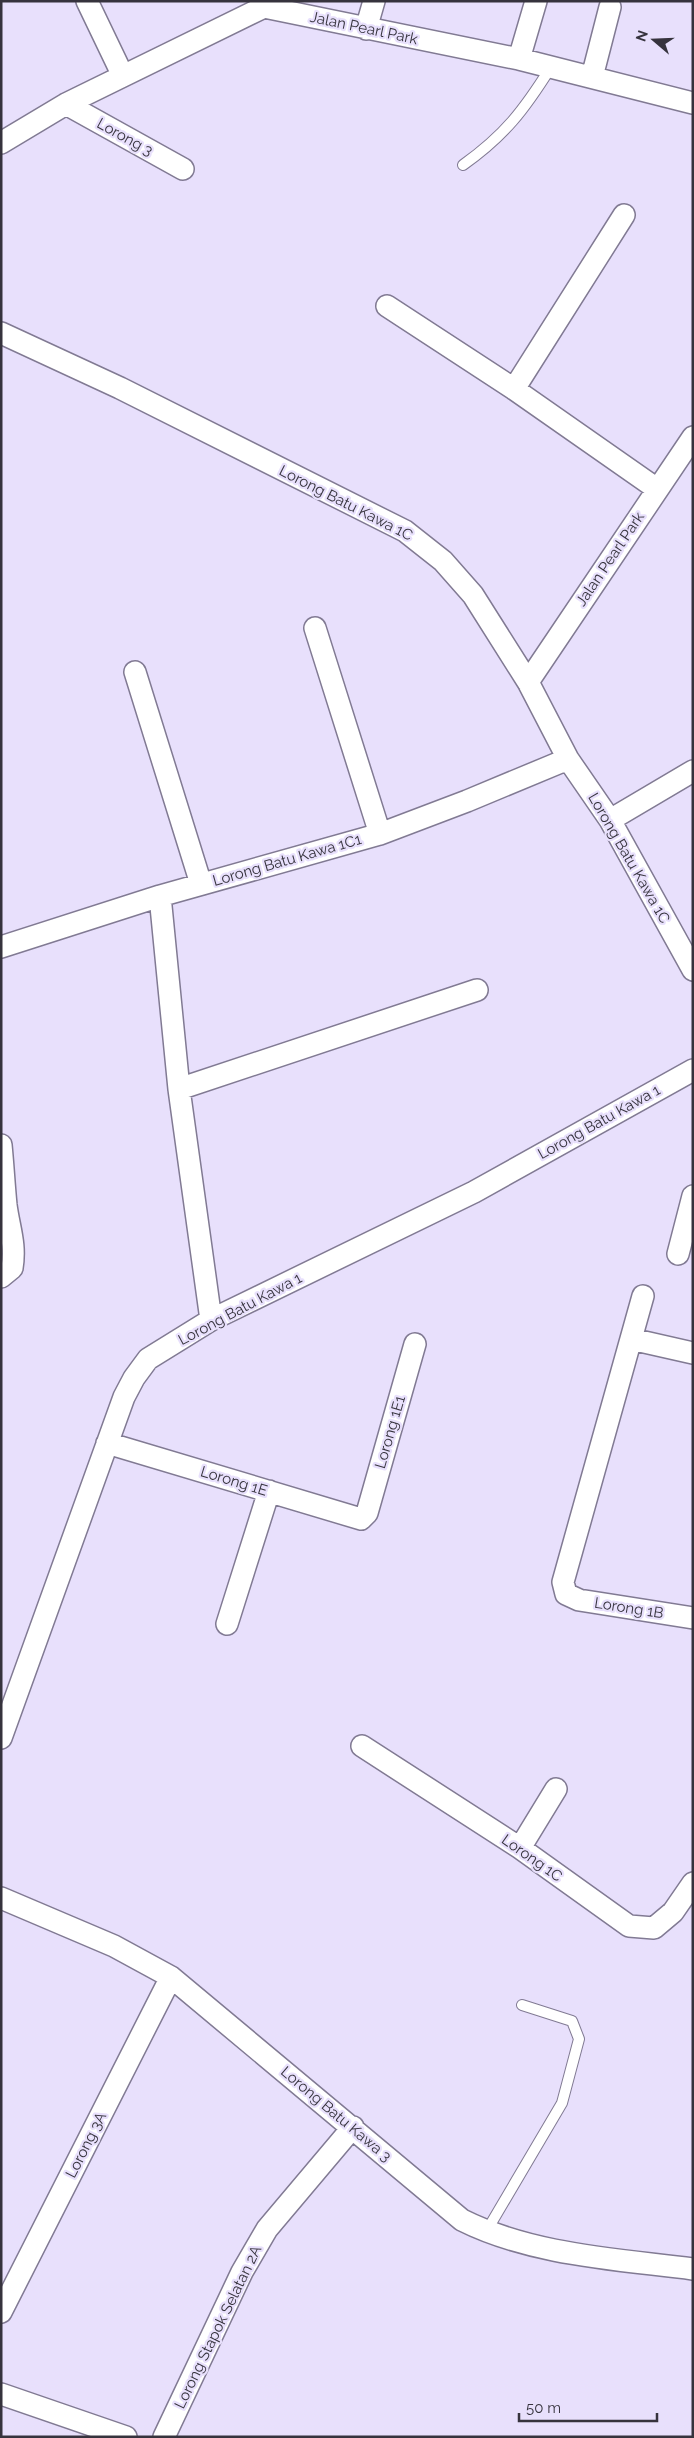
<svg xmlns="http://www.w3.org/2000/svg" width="694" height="2438" font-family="Raleway,sans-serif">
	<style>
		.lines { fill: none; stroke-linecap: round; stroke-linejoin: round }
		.lane-casing { stroke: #817a93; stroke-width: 12 }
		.street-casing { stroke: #817a93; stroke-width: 24 }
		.lane { stroke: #fff; stroke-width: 10 }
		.street { stroke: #fff; stroke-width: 21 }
		.labels { text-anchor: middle; stroke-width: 4.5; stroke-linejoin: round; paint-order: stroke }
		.street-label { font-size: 15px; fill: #36333d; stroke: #e8e0fc }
	</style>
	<rect width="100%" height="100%" fill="#e8e0fc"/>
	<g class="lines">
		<g class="lane-casing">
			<path id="lane" d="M463,165C505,135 524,110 551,67
				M486,2232L562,2103L579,2039L572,2021L522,2005"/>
		</g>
		<g class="street-casing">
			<path id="street" d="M87,1L123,76
				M366,29L374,1
				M519,59L536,1
				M592,77L610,7
				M66,104L183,169
				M1,143L66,104L264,7L519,59L693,103
				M387,306L514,389L657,489
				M1,333L120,388L405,531L443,561L473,595L528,682L568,759L610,820L693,970
				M514,389L624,215
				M315,628L380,834
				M135,672L201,884
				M528,682L693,437
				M610,820L693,771
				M160,896L179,1089L211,1320
				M1,947L160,896L380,834L467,801L568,759
				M179,1089L477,990
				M1,1145C3,1165 4,1185 6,1205C9,1228 16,1244 12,1268L1,1277
				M678,1254L693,1196
				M643,1296L563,1582L566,1594L579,1600L693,1618
				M631,1339L693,1353
				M107,1443L361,1519L367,1513L415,1344
				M227,1624L269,1491
				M1,1738L124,1397L134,1378L148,1359L211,1320L474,1192L693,1070
				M362,1746L520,1848L629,1926L654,1928L673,1912L693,1883
				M520,1848L556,1789
				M1,1898L114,1946L171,1977L462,2220C532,2255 616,2259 693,2269
				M1,2312L171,1977
				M1,2394L126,2437
				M164,2437L242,2272L267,2229L353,2127"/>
		</g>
		<use href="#lane" class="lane"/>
		<use href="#street" class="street"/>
	</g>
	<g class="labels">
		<g class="street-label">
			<text transform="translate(364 28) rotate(12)" y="5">Jalan Pearl Park</text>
			<text transform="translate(125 137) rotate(29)" y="5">Lorong 3</text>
			<text transform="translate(346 503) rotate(27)" y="5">Lorong Batu Kawa 1C</text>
			<text transform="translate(610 559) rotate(-56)" y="5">Jalan Pearl Park</text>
			<text transform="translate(629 858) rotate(60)" y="5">Lorong Batu Kawa 1C</text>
			<text transform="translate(287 860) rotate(-16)" y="5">Lorong Batu Kawa 1C1</text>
			<text transform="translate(599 1122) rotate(-29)" y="5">Lorong Batu Kawa 1</text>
			<text transform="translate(240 1309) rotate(-28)" y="5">Lorong Batu Kawa 1</text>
			<text transform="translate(390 1432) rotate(-74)" y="5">Lorong 1E1</text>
			<text transform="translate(234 1481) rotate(17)" y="5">Lorong 1E</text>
			<text transform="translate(629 1608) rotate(9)" y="5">Lorong 1B</text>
			<text transform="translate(532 1858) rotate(35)" y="5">Lorong 1C</text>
			<text transform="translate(336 2114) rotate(40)" y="5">Lorong Batu Kawa 3</text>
			<text transform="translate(86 2145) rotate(-63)" y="5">Lorong 3A</text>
			<text transform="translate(218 2327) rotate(-64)" y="5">Lorong Stapok Selatan 2A</text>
		</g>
	</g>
	<rect width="694" height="2438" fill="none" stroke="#36333d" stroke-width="5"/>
	<g transform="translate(654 40) rotate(289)" stroke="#e8e0fc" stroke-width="4" paint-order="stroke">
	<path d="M0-4L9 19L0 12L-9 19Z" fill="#36333d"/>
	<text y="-8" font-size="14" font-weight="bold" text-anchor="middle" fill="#36333d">N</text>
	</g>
	<path d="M519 2413v8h138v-8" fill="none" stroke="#36333d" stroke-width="2.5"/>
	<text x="526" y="2413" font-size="15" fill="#36333d" stroke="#e8e0fc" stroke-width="4" paint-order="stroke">50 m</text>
</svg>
